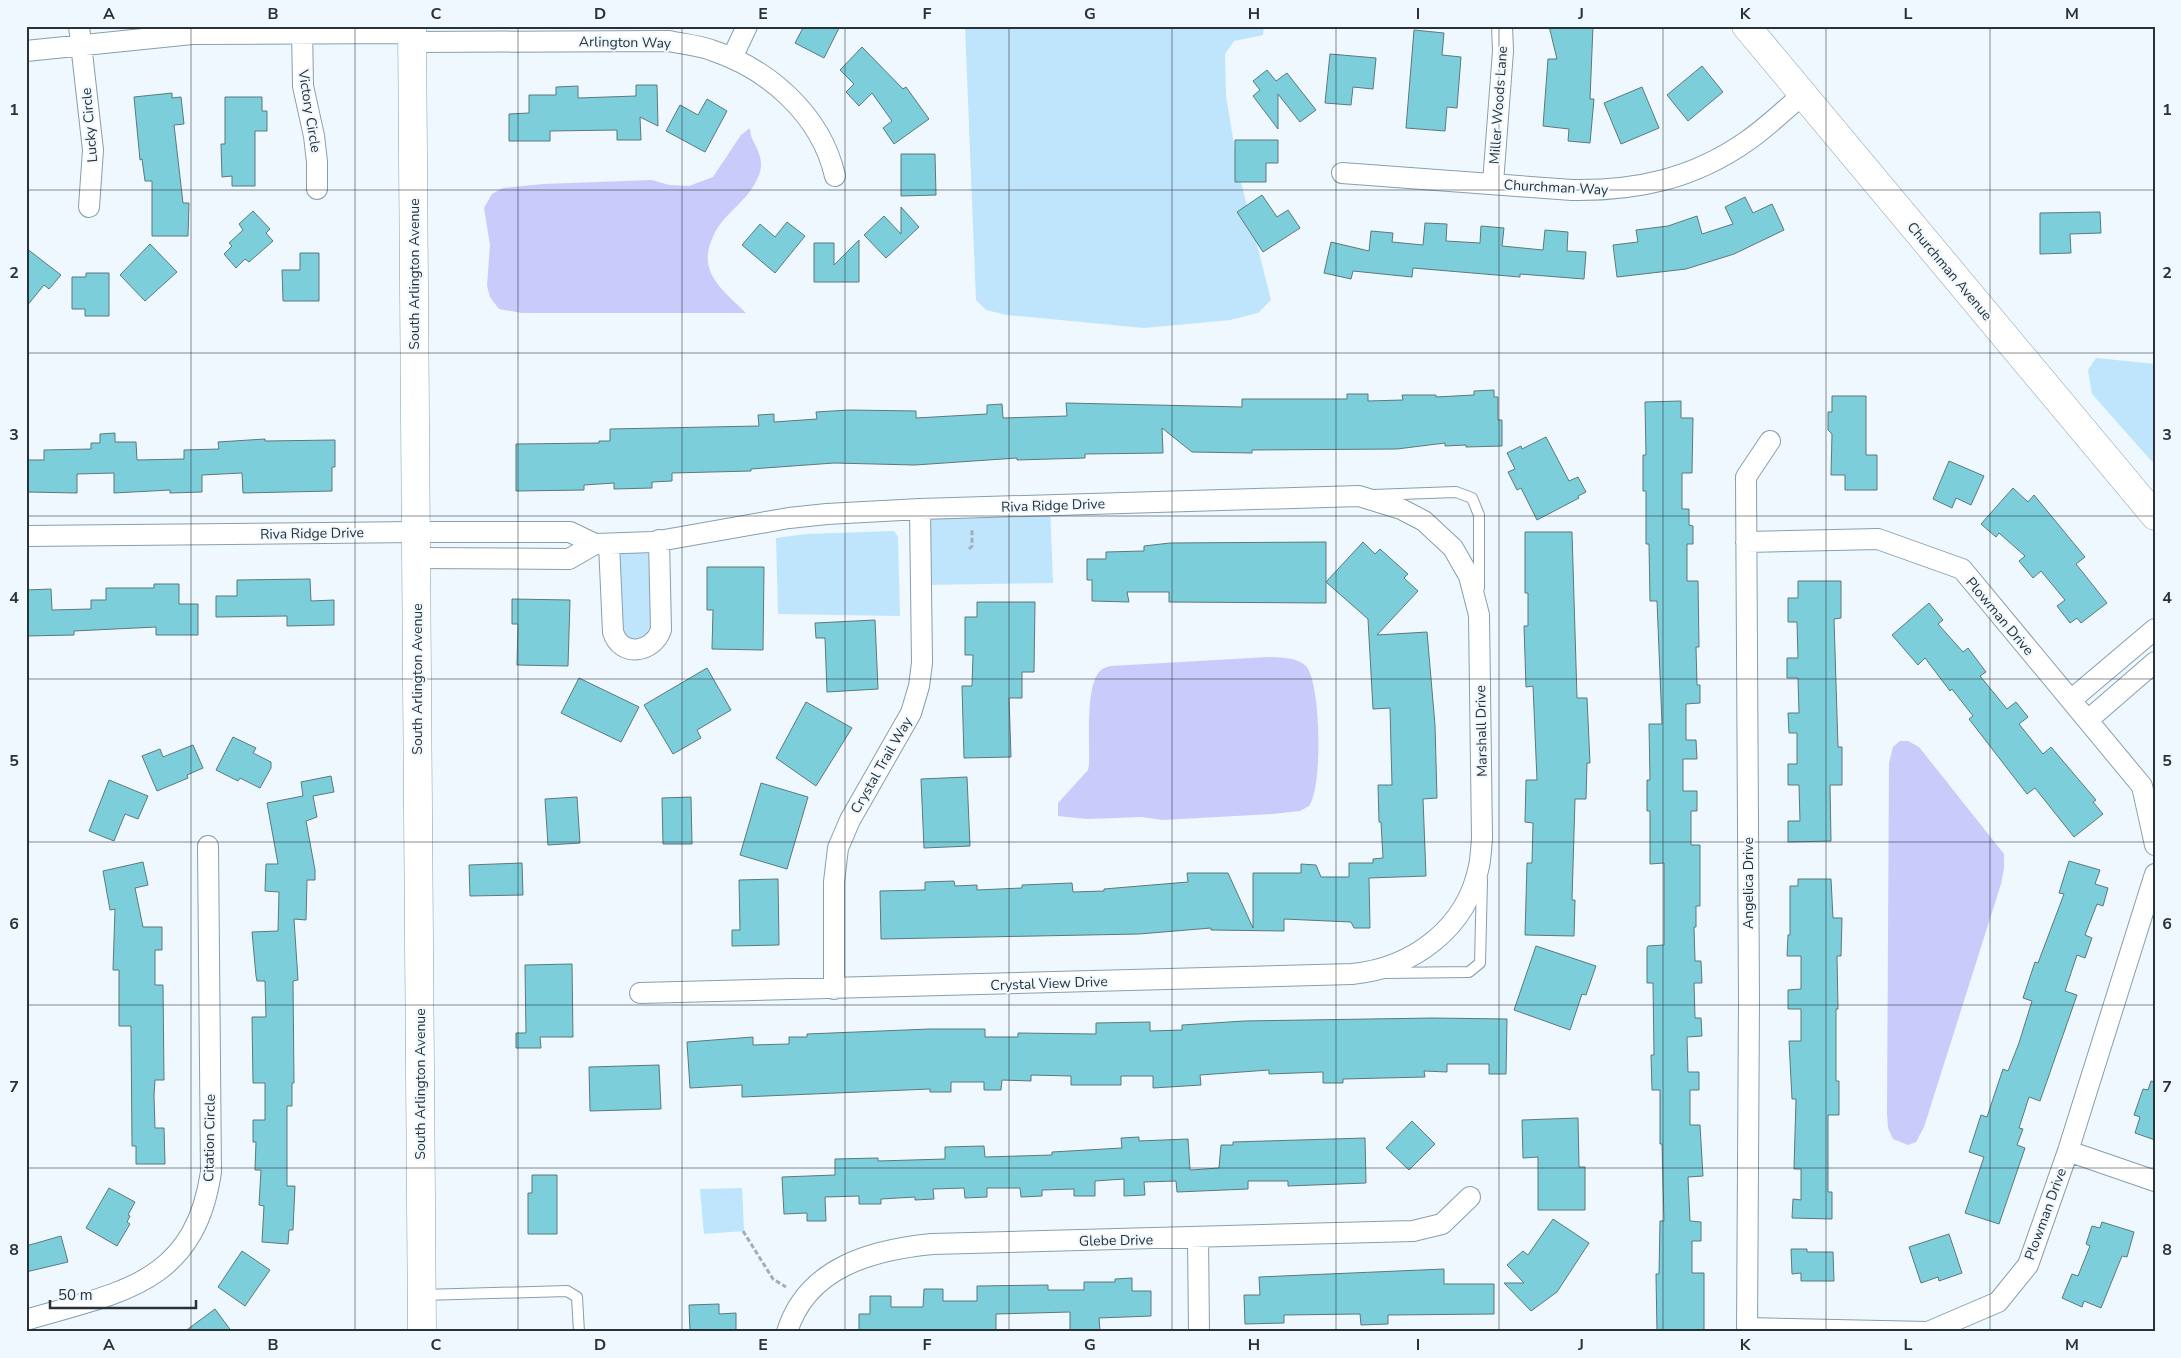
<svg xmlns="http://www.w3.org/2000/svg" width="2181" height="1358" font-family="'Nunito Sans',sans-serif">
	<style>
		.green { fill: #bee5fb }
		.water { fill: #c9cbfa }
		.building { fill: #7dcedb; stroke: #5d797d }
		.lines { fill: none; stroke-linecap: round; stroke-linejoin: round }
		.lane-casing { stroke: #879fad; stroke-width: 12 }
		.street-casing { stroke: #879fad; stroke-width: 22 }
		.secondary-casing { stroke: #879fad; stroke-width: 29 }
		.path { stroke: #a4aeb4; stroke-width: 3; stroke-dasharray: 5 2.5; stroke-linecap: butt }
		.lane { stroke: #fff; stroke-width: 10 }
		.street { stroke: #fff; stroke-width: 20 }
		.secondary { stroke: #fff; stroke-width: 28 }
		.grid { fill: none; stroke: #283237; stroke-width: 1; stroke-opacity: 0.55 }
		.labels { text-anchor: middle; stroke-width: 4; stroke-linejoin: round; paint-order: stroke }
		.street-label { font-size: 14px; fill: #283237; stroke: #eef8fe }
		.neatline { fill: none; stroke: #283237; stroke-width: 2 }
		.grid-label { font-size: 16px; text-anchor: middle; font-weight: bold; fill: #283237 }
	</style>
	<rect width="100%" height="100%" fill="#eef8fe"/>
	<path class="green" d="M965,26H1264L1263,35L1234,41L1225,54L1226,96L1239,174L1271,300L1258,313L1230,320L1144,328L1007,315L986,310L976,300Z
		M2096,358L2155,364V465L2092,394L2088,370Z
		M1050,505L1053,583L921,585L920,509Z
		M894,531L898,537L900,616L778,614L776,538L806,534Z
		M653,542L661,630L626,648L609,544Z
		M742,1188L744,1231L704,1234L700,1189Z"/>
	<path class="water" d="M750,128C749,142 767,154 759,175C753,191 741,202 729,214C721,222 716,229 712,239C697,273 724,291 746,313H522L499,309L490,297L487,286L490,245L484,208L492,194L503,188L544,184L652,180L669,185L689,186L713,177L741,135Z
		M1269,657C1282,658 1296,657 1306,666C1321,683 1323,787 1309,806L1300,811L1272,814L1162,820L1142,817L1087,819L1058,816V803L1088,770L1089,765C1090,743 1085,686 1100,671C1103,668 1107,667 1111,666Z
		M1900,741H1908L1919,747L2004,854V868L2001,884L1924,1127L1916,1142L1908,1145L1893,1139L1888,1128L1887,1114L1889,763L1893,747Z"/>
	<path class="building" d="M804,26H840L824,58L795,43Z
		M1549,26H1593L1590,99H1594L1590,143L1568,141L1569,129L1543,126L1548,59H1557Z
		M1414,30L1444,33L1442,55L1461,57L1457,108L1447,107L1445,131L1406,128Z
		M862,47L903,89L906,87L929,119L894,144L883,128L892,121L872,93L859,106L846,92L854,84L840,70Z
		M1330,54L1376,58L1373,89L1353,87L1351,105L1325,103Z
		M1702,66L1723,92L1688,121L1667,95Z
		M1267,70L1276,81L1287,73L1316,110L1300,122L1278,94V129L1253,96L1260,90L1253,81Z
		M636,85H657L658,126L640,117L641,140H617V130L550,131V141H509V114L529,113V95H556V87L578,86V98L636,96Z
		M1642,87L1659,128L1621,144L1604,103Z
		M172,93V98L181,97L184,124L174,125L183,203H189L188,236H152V181H145L142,159L140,160L134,97Z
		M225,97H262V111H267V131H255V186H232V176L222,177L221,144H225Z
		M707,99L727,111L705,152L666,131L680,105L698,115Z
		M1235,140H1278V163H1266V182H1235Z
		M901,154H935L936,195L901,196Z
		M1262,195L1277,217L1288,210L1300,228L1263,252L1237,212Z
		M1745,197L1753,213L1772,204L1784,230L1734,254L1686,269L1617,277L1613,245L1638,242L1636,230L1668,226L1697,216L1702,234L1733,224L1725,207Z
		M901,207L919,227L886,258L864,235L884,216L901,234Z
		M253,211L270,229L266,233L273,241L249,262L245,259L236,268L224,254L232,246L229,243L243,230L239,224Z
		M2100,212L2101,233L2070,234L2071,253L2040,254V213Z
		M787,222L805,236L775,273L742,245L760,224L775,237Z
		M1425,223L1447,224L1446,241L1480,243L1481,226L1504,228L1502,246L1543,250L1545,230L1568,232L1567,251L1586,252L1584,279L1520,274V277L1413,268L1412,277L1353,271L1351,279L1324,273L1331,242L1369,251L1371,231L1393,233L1392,242L1423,245Z
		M859,240V282H814V243H834V265Z
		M150,244L177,272L145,301L120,275Z
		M26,248L61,275L49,289L44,285L26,307Z
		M300,253H319V301H283L282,270H300Z
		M86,273H109V316H85V309H72V277H86Z
		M1494,390V397H1498V420H1502V446L1466,447V445L1445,446V443L1397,449L1252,450V453L1192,452L1162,428L1163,453L1085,454V458L1017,460V458L915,465L834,463L751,469V471L672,473V481L652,482V488L614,489V483L584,485V490L516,491V444L599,443V441H610V429L759,426L758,415L774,414V422L817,419L816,412L849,410L916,411V418L987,414V405L1002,404L1003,418L1067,416L1066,403L1242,407V399H1347V394H1368V401L1403,400L1402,395H1436V397L1474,395V391Z
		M1832,396H1866V455H1877V490H1845V475H1831L1832,434L1828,430V412H1832Z
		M1681,401V418H1693L1692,473H1682V509H1689V525L1693,526V544H1687V581H1698L1699,647H1696L1697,685H1700V703L1686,704V740H1696L1697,759H1683V791H1697V811H1691V845H1700V906H1696V927H1694L1695,961H1701L1702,983H1694L1695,1018H1701L1702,1036L1687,1037L1688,1072H1699V1090H1690V1125H1700L1703,1176L1688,1177L1690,1221L1701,1222V1241H1692V1273H1704V1332H1657L1656,1274H1659L1660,1221H1664L1662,1144H1660V1090H1652L1651,1055H1654L1653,983H1647V948L1648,946L1664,945V863L1650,864V811H1647V780H1650L1649,724H1662L1657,601H1650L1649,544H1646V491H1643V455H1646L1645,402Z
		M115,433V442H136L137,460L184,459V450L219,449L218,442L265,439V441L335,440V467H332V491L243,493L242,473L202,475V492L170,493V490L114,493V473L77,474V493L27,492V460H44V450L91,449V443H100V434Z
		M1546,437L1569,481L1578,477L1586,492L1578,496L1579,498L1537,520L1521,488L1517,490L1508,472L1515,469L1507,453L1521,446L1522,449Z
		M1949,461L1984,476L1971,505L1956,498L1952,508L1933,499Z
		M2013,488L2028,502L2034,495L2085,557L2076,564L2107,603L2081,623L2077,618L2070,623L2057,606L2065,600L2041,571L2033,578L2019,561L2025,556L1999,533L1996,537L1981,524Z
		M1525,532H1572L1577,698H1587L1590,763H1587L1586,799H1575L1572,900H1575L1574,936L1525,935L1527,863H1532L1533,823L1525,822L1526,780H1537L1533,686L1526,687L1524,626H1528V593H1525Z
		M1326,542V603L1169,602V592H1127L1129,602L1092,601V580H1087V559H1106V552L1144,551V546L1170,543Z
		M1363,542L1375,554L1380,549L1408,574L1404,578L1418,591L1377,635L1427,632L1435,725L1437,798L1423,799L1426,876L1369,878L1370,928H1354L1351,922L1284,919V931L1211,930V928L1139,934L881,939L880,891L925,890V882L954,881L955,886L977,885V890L1022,888V885L1072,883L1073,892L1104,891V889L1188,882L1187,873H1228L1253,928V873H1301V864L1316,865L1321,877H1349V863H1373V859L1383,858L1381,822H1379L1378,785H1392L1390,708L1373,709L1368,619L1326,582Z
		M707,567H764L763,650L712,649L713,610H707Z
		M310,579L311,601L334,600V625L287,626V616L216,617V596H237V580Z
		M1798,581H1841V618L1834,619L1838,747H1842V785H1830L1831,841L1788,842V821H1800L1799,785H1788V764H1797V733H1789L1788,713H1799L1798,678H1787V658H1798L1797,622H1788V598H1798Z
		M154,584H179V604H198V635H156V627L74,631V635L26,636V590L51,589L52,610L91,609V600H106V588H154Z
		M512,599L570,600L568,666L517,665L518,624H512Z
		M977,602H1035L1034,672H1022V698H1009L1011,757L964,758L962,686H972L973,655H965V617H977Z
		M1929,603L1943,620L1938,624L1963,652L1968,648L1986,672L1980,676L2007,709L2016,702L2028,717L2019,724L2043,754L2051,747L2096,800L2093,802L2103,814L2074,837L2035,788L2027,794L1969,719L1973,716L1952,689L1950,691L1925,658L1918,665L1892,635Z
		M875,620L878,689L827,692L825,638H816L815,623Z
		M707,668L731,710L697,730L701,738L673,754L644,705Z
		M579,678L639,707L621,742L561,713Z
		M806,702L852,728L816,786L776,758Z
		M233,737L256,748L253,753L271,762V768L260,788L240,778L238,781L216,770Z
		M193,745L203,768L187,775L188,778L157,791L142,756L160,749L163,757Z
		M331,776L334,792L313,796L317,817L306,821L315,870V880H307L306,920L294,919L298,980L293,981L294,1083H292V1106H287V1186H295L293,1230H289L288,1244L262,1242L264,1206L259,1205L261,1170H255L256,1142H253V1120H265V1083H253L252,1017H266L265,981H257L256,976L252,932L278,931L279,892L265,891L266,864H278L267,803L303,796L301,782Z
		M967,777L970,846L924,848L921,779Z
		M109,780L148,796L138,819L125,814L114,841L89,831Z
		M761,783L808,797L787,869L740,855Z
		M577,797L580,843L548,845L545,799Z
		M691,797L692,844H663L662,798Z
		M2069,861L2100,870L2095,884L2108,888L2103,906L2097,904L2085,935L2092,938L2085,958L2077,955L2065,991L2077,995L2040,1101L2029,1097L2019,1128L2023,1129L2017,1145L2025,1148L1999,1224L1965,1213L1984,1157L1969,1152L1981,1115L1987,1117L2003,1069L2008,1071L2019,1043L2032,1001L2023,998L2035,962L2038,963L2064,894L2059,893Z
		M143,862L148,885L135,888L143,927H162V950H155V985H163L164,1080H155L154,1096L155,1128H164L165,1164H136V1146H132L131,1026H119V970H113L115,909L110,910L103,871Z
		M522,863L523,895L470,896L469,865Z
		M778,879L779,945L732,946V930H740L739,880Z
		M1798,879H1831L1833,918H1842L1841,956H1837L1838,1009H1836V1081H1839V1115H1828V1192H1832V1219L1792,1218L1793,1199L1801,1200V1169H1794L1796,1099H1792L1789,1041H1801V1009H1788V990L1801,989V956H1787L1788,935H1790V886H1798Z
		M1536,946L1596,966L1586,995L1582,994L1570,1030L1514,1010Z
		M572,964L573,1037H540L541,1048H516V1033H526L525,965Z
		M1433,1018L1507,1019L1506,1074H1489V1064H1447V1072L1424,1071L1425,1077L1343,1079V1083H1323V1072L1269,1074V1070L1200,1075L1201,1085L1153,1088V1076H1121V1085H1071V1076L1031,1075V1081L1002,1080L1001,1090H984V1082H951V1092H930V1089L742,1097V1085L690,1088L687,1042L753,1037V1045L789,1044V1037H807V1034L930,1029H985V1037H1018V1033L1096,1034V1023L1150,1022V1031L1182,1030V1025L1244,1021Z
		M659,1065L661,1109L590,1111L589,1067Z
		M2151,1081L2155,1082V1140L2135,1133L2140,1117L2134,1115L2143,1089L2148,1090Z
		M1578,1118L1579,1167H1585V1210H1538V1157L1523,1158L1522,1120Z
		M1412,1121L1435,1144L1409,1170L1386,1148Z
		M1139,1137V1141L1188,1139L1190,1170L1219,1168L1221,1145H1233V1142L1365,1138L1366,1183L1288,1186V1181H1248V1189L1177,1192L1176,1181L1144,1182L1145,1195L1124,1196V1179L1095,1181V1196H1074V1189L1042,1190V1196L1021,1197L1020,1188H987V1197L965,1198L964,1188L933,1189L934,1199L915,1200V1197L881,1199V1204H859V1196L825,1197L826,1221H807V1213L784,1214L782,1177L835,1175V1159L878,1158V1161L945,1159V1147L984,1146L985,1157L1052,1155V1152L1122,1148L1121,1138Z
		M532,1175H557V1234H528V1193H532Z
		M109,1188L135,1202L128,1215L130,1216L127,1222L130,1224L117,1246L86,1228Z
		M1553,1219L1589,1243L1557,1292L1531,1311L1504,1283H1524L1507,1265L1523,1251L1528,1255Z
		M2102,1222L2134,1232L2127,1257L2122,1256L2101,1308L2084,1301L2082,1307L2062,1298L2072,1274L2078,1276L2090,1246L2086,1244L2092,1226L2100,1228Z
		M1949,1234L1962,1273L1939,1281L1938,1277L1921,1283L1909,1247Z
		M61,1236L68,1262L26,1272V1246Z
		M1791,1249H1807V1252H1833L1834,1281H1801V1273L1792,1274Z
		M242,1251L270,1270L245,1306L218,1287Z
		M1444,1269V1284H1494V1314L1388,1315V1324L1361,1325L1360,1314L1284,1315V1323L1245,1324L1244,1295H1260L1259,1277Z
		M1132,1278V1291H1151V1316L1099,1318L1100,1331H1070V1312L996,1314V1332H859V1314H870V1296H891V1307H923L924,1289H943V1301H977V1286L1048,1285V1290H1084V1282H1115V1279Z
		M719,1304V1314L736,1313V1332H690L689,1305Z
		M215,1309L232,1332H184Z"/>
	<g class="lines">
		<g class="lane-casing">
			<path id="lane" d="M1372,495L1456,492L1472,498L1479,515V588
				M1384,973L1469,972L1480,963L1482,880
				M422,1295L567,1291L577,1297L579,1332"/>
		</g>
		<g class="street-casing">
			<path id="street" d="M79,26L93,150L89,207
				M302,26L303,86L314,136L317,162V189
				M412,42L669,41C682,44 697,45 711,50C769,69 821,115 835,176
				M26,51L192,34L412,33
				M732,58L747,26
				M1342,173L1572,190C1636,191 1693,179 1747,141C1767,127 1785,110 1803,94
				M1493,183L1503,51L1502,26
				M26,536L416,532H570L595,544
				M1746,542L1878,539L1962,569L2142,786L2155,845
				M609,544L613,632C621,658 653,653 661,630L659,540
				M416,558L569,559L595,544L653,542L789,518L827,514L920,509L1359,496L1401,509L1424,521L1453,548L1469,576L1479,615L1482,839C1481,848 1481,857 1479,866C1467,928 1413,968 1352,974L640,993
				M2071,700L2155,629
				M2088,720L2155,662
				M834,989V882L838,848L850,820L911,713L919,686L922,663L920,509
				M2068,1151L2155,1181
				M1198,1238L1199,1332
				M26,1320C120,1292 194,1285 211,1172L208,846
				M1747,1328L1928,1332L1998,1302L2028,1265L2068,1151L2155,874
				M787,1332C807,1267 872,1250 932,1244L1413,1231L1442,1224L1470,1197
				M1747,1332L1749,1000L1746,477L1770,441"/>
		</g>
		<g class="secondary-casing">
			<path id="secondary" d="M412,26L422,1332
				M1746,26L2155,516"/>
		</g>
		<path class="path" d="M969,549L972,546V528
			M743,1231L773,1279L786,1287"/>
		<use href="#lane" class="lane"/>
		<use href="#street" class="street"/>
		<use href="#secondary" class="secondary"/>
	</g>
	<path class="grid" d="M191,26V1332M355,26V1332M518,26V1332M682,26V1332M845,26V1332M1009,26V1332M1172,26V1332M1336,26V1332M1499,26V1332M1663,26V1332M1826,26V1332M1990,26V1332M26,190H2155M26,353H2155M26,516H2155M26,679H2155M26,842H2155M26,1005H2155M26,1168H2155"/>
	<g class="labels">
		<g class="street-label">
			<text transform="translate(625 42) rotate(1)" y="5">Arlington Way</text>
			<text transform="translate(1498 105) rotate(-86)" y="5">Miller Woods Lane</text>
			<text transform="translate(310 111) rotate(81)" y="5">Victory Circle</text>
			<text transform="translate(89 125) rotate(-95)" y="5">Lucky Circle</text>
			<text transform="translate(1556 187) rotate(3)" y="5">Churchman Way</text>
			<text transform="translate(1950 271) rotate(50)" y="5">Churchman Avenue</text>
			<text transform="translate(414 274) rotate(-90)" y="5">South Arlington Avenue</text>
			<text transform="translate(1053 505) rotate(-2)" y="5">Riva Ridge Drive</text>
			<text transform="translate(312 533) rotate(-1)" y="5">Riva Ridge Drive</text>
			<text transform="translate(2000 616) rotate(50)" y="5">Plowman Drive</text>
			<text transform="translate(417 679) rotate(-90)" y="5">South Arlington Avenue</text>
			<text transform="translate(1481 731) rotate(-91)" y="5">Marshall Drive</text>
			<text transform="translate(881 765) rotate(-60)" y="5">Crystal Trail Way</text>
			<text transform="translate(1748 883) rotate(-90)" y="5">Angelica Drive</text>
			<text transform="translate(1049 983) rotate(-2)" y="5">Crystal View Drive</text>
			<text transform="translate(420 1084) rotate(-90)" y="5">South Arlington Avenue</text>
			<text transform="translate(209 1138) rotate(-89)" y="5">Citation Circle</text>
			<text transform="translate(2045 1214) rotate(-70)" y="5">Plowman Drive</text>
			<text transform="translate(1116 1240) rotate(-1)" y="5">Glebe Drive</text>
		</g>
	</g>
	<rect width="2181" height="1358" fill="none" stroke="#eef8fe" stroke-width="55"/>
	<path d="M50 1300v8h146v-8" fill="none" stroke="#283237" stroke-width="2.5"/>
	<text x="58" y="1300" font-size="15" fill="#283237" stroke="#eef8fe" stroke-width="4" paint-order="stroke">50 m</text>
	<rect x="28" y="28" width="2126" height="1302" class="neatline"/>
	<g class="grid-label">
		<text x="109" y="19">A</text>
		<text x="273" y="19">B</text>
		<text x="436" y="19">C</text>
		<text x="600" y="19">D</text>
		<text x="763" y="19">E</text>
		<text x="927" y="19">F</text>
		<text x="1090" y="19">G</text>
		<text x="1254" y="19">H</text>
		<text x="1418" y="19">I</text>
		<text x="1581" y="19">J</text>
		<text x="1745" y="19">K</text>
		<text x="1908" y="19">L</text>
		<text x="2072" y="19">M</text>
		<text x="14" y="115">1</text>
		<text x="2167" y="115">1</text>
		<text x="14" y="278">2</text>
		<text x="2167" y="278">2</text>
		<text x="14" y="440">3</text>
		<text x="2167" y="440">3</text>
		<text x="14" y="603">4</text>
		<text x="2167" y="603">4</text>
		<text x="14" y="766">5</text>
		<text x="2167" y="766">5</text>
		<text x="14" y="929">6</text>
		<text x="2167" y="929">6</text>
		<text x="14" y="1092">7</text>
		<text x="2167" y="1092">7</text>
		<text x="14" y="1255">8</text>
		<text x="2167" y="1255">8</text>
		<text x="109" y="1350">A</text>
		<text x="273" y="1350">B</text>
		<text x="436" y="1350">C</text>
		<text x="600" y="1350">D</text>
		<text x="763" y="1350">E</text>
		<text x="927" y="1350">F</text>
		<text x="1090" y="1350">G</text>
		<text x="1254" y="1350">H</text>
		<text x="1418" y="1350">I</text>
		<text x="1581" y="1350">J</text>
		<text x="1745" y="1350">K</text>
		<text x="1908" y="1350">L</text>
		<text x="2072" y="1350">M</text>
	</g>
</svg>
